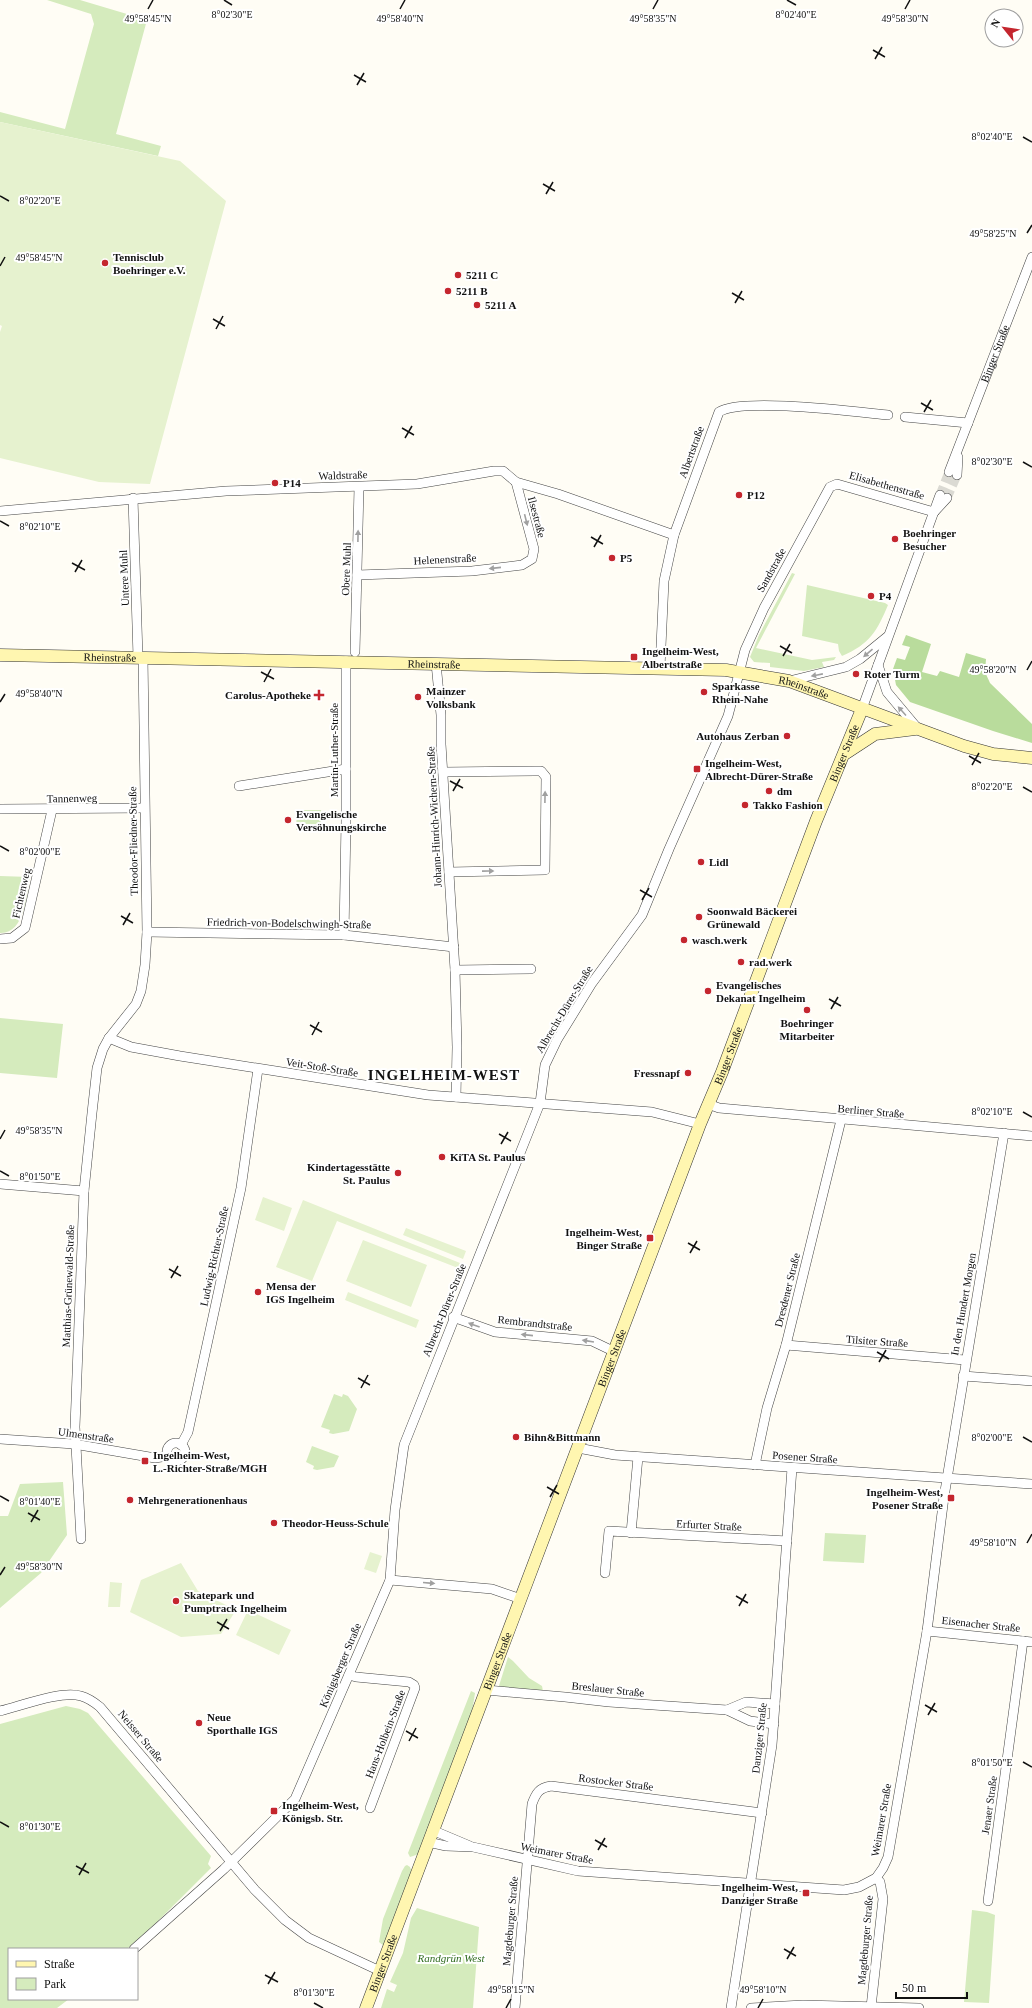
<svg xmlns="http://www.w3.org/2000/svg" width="1032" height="2008" font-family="'Times New Roman',serif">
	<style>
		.green { fill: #d5ebbd }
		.forest { fill: #b9dc9c }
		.pitch { fill: #e6f2cf }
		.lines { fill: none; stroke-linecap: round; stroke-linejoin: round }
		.street-tunnel { stroke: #dbdad3; stroke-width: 9; stroke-dasharray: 9 4.5; stroke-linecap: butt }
		.street-casing { stroke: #444; stroke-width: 10 }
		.secondary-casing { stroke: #333; stroke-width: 13 }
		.street { stroke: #fff; stroke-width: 9 }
		.secondary { stroke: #fff6b0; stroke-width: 12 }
		.oneway { fill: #a0a0a0 }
		.ticks { fill: none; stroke: #111; stroke-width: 1.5 }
		.poi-dot { fill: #c4262e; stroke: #fff; stroke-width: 1.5 }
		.labels { text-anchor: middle; stroke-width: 4; stroke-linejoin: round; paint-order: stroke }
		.poi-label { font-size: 11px; font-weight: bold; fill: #111; stroke: #fff; text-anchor: start }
		.street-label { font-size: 11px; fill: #111; stroke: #fff }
		.park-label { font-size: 11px; font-style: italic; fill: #2f6b1f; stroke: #fff }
		.district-label { font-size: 15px; font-weight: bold; letter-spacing: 1px; fill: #111; stroke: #fff }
		.ticks-label { font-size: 10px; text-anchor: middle; fill: #111; stroke: #fff; stroke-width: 4; stroke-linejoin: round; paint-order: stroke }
	</style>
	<rect width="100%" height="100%" fill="#fffdf5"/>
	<path class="green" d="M47,0H80L147,20L116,134L161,146L158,156L0,122V112L65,129L94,24L91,14Z
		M792,573L795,574L756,648L812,660L836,657L834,660L822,662L824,667L804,671L770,667V663L754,662L750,657L759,635Z
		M807,585L885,603L888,605C877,631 870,644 842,656L839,651L838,644L802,636Z
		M297,810H321V830H296Z
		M0,876L30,877C26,895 25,934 0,933Z
		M0,1018L63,1024L57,1078L0,1073Z
		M334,1394L342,1397L343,1394L348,1396L357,1409L349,1431L333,1434L329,1433L330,1430L321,1427Z
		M312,1446L339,1456L334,1467L317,1470L313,1469L314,1466L306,1462Z
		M63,1482L67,1535L41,1573L0,1608V1516H8L20,1484Z
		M825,1533L866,1535L864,1563L823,1561Z
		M508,1657L513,1661L529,1678L542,1686L543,1691L498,1689Z
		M471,1691L475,1693L471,1719L419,1854L410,1857L408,1853Z
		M66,1706L80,1709L88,1713L211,1856L208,1864L211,1868L157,1922L127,1949H9V1999H69L57,2008H0V1724Z
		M407,1865L410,1867L412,1872L384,1946L379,1942L383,1919L402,1871L405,1866Z
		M417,1908L479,1927L473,2008H381L387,1989L394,1992L397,1985L390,1982L403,1953L411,1918Z
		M972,1910L987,1912L995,1915L989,2003L964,2002Z"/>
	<path class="forest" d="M906,635L931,644L922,672L937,676L940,671L959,677L966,653L986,659L985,672L990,683L1032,724V743L993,731L910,702L896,685L893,669L897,658L905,660L910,647L902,645Z"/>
	<path class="pitch" d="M0,122L180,161L226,201L150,484L99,482L0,458V332L2,326L0,325Z
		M263,1197L292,1208L284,1231L255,1220Z
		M303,1200L460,1263L458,1268L337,1221L312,1281L276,1267Z
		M406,1228L466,1251L463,1259L403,1235Z
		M363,1240L427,1265L411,1307L346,1281Z
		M348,1292L419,1320L416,1328L345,1300Z
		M370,1552L382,1556L376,1573L364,1569Z
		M181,1563L198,1591L236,1610L221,1634L181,1637L130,1612L141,1580Z
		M110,1582L122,1583L120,1607H108Z
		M248,1610L291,1630L279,1655L236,1635Z"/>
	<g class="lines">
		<path class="street-tunnel" d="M940,495L949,472
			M947,498L957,475"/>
		<g class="street-casing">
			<g id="street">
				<path d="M905,417L968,423"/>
				<path id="s1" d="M949,472L1032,257"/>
				<path d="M957,475L958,457"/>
				<path d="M133,498L138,657"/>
				<path d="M0,511L226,491L417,484L494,471H503L516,482L558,494L674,535"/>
				<path d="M935,511L947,498"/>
				<path d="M357,575L472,571L522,565L532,559L534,549L516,482"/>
				<path d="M355,652L359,487"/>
				<path d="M436,663L441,715V744L455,970L457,1047L456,1097"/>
				<path d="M878,665L887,692L918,729"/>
				<path d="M660,668L664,581L674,535L719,412C740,397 857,412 888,415"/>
				<path d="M789,681L846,667L860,659L887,637"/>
				<path d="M862,709L940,495"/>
				<path d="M443,772L535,771H541L546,777L545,870L449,872"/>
				<path d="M239,786L346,769"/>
				<path d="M0,809L144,808"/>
				<path d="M147,932L344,935L454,947"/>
				<path d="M344,935L346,821V661"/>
				<path d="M0,939L12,938L25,928L52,810"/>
				<path d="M455,970L531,969"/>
				<path d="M109,1038L131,1047L180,1056L428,1095L652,1112L700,1124"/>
				<path d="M708,1104L719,1108L1032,1136"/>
				<path d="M0,1184L84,1191"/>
				<path d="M453,1317L495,1332L592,1341L615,1352"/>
				<path d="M786,1345L965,1360"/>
				<path d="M963,1376L1032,1381"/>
				<path d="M0,1439L74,1444L155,1458L168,1456"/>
				<circle cx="176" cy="1452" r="9"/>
				<path d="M181,1445L188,1432L241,1188L258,1069"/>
				<path d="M578,1448L615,1455L1032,1484"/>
				<path d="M755,1465L767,1408L786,1345L841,1120"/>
				<path d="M631,1533L638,1457"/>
				<path d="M81,1539L75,1427L84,1191L92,1113L97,1068L103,1049L109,1038L136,1004L141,991L145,965L147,932L143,657"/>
				<path d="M605,1573L609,1531L787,1541"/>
				<path d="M390,1580L492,1589L521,1599"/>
				<path d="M927,1631L1032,1642"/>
				<path d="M349,1675L356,1677L409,1682L414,1685L415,1688L370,1808"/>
				<path d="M486,1690L565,1697L609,1702L727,1710L750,1721L774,1724"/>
				<path d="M727,1710L746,1702L775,1704"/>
				<path d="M0,1711C21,1706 61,1690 81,1696C88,1698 94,1702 100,1707L255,1890L285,1920L309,1938L380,1971"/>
				<path d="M432,1830L470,1846"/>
				<path d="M428,1842L446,1846L473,1847L578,1871L844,1890L859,1887L876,1878L883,1868L888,1857L927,1631L944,1497L1004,1133"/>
				<path d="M988,1901L1023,1641"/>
				<path d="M134,1949L224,1869L295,1799L390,1580L395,1510L404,1445L540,1103L545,1065L557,1040L592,983L642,915L669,849L728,716L745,650L764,608L830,487L837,484L934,512"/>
				<path d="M871,2007L883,1899L880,1882L876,1878"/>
				<path d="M515,2008L532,1804C536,1793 539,1788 551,1786L762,1813"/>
				<path d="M731,2008L772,1745L792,1468"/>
				<path d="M751,2008L803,2005L919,2008"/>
			</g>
		</g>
		<g class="secondary-casing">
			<g id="secondary">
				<path id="s2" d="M0,655L726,670L789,681L964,746L993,754L1032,758"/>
				<path d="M846,753L875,734L915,729"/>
				<path id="s3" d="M366,2008L700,1124L722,1072L816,821L862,709"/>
			</g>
		</g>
		<use href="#street" class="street"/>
		<use href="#secondary" class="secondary"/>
	</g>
	<defs><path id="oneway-solid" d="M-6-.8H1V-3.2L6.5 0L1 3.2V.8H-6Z"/></defs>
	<g class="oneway">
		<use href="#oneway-solid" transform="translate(526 520) rotate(76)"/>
		<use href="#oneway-solid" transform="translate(358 536) rotate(-89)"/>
		<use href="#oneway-solid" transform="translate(495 568) rotate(174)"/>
		<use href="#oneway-solid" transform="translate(868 653) rotate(139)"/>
		<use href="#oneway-solid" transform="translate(817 675) rotate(169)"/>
		<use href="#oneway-solid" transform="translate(902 711) rotate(-132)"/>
		<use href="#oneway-solid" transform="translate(545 797) rotate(-89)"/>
		<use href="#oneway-solid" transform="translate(488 871) rotate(-1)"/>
		<use href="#oneway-solid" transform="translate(474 1325) rotate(-160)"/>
		<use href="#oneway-solid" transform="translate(527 1335) rotate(-174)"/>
		<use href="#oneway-solid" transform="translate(588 1341) rotate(-171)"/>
		<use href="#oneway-solid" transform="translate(429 1583) rotate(5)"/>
	</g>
	<path class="ticks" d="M224,0L232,5M787,0L796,5M148,9L153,0M400,9L405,0M653,9L658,0M905,9L910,0M873,50L885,57M875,59L882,47M354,75L366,82M357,85L364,73M1023,137L1032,142M543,184L555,191M546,194L553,182M0,196L9,201M1027,233L1032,225M0,266L5,257M732,293L744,300M735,303L742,291M213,319L225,326M216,329L223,316M921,403L933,410M924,412L931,400M402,428L414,435M405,438L412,426M1023,462L1032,467M0,521L9,526M591,537L603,544M594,547L601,535M72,563L85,570M75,572L82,560M780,646L792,653M783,656L790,644M1027,670L1032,661M261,672L274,679M264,682L271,669M0,702L5,694M969,756L981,763M972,765L979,753M450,781L463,788M1023,787L1032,792M453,791L460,779M0,846L9,851M640,890L652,897M642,900L649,888M121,916L133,923M123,925L130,913M829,999L841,1006M831,1009L838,997M310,1025L322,1032M312,1035L319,1022M1023,1112L1032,1117M499,1134L511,1141M0,1139L5,1130M501,1144L508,1132M0,1171L9,1176M688,1243L700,1250M690,1253L697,1241M169,1269L181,1276M171,1278L178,1266M877,1352L889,1359M879,1362L886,1350M358,1378L370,1385M361,1388L368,1375M1023,1437L1032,1442M547,1487L559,1494M0,1496L9,1501M550,1497L557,1485M28,1513L40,1520M31,1522L38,1510M1027,1543L1032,1534M0,1575L5,1567M736,1596L748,1603M739,1606L746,1594M217,1622L229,1629M220,1631L227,1619M925,1705L937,1712M928,1715L935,1703M406,1731L418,1738M409,1741L416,1728M1023,1762L1032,1767M0,1822L9,1827M595,1840L607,1847M598,1850L605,1838M76,1866L89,1873M79,1875L86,1863M784,1949L796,1956M787,1959L794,1947M265,1975L278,1982M268,1984L275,1972M314,2003L323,2008M506,2008L511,1999M758,2008L763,1999"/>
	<g class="poi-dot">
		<circle cx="105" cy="263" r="4"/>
		<circle cx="458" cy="275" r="4"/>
		<circle cx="448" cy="291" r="4"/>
		<circle cx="477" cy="305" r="4"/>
		<circle cx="275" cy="483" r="4"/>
		<circle cx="739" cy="495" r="4"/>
		<circle cx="895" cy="539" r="4"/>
		<circle cx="612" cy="558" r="4"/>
		<circle cx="871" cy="596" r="4"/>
		<rect x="630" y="653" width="8" height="8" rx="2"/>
		<circle cx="856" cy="674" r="4"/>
		<circle cx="704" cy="692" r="4"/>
		<path d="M317 689h4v4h4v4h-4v4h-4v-4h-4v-4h4z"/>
		<circle cx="418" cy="697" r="4"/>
		<circle cx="787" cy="736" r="4"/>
		<rect x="693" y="765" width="8" height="8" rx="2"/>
		<circle cx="769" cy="791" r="4"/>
		<circle cx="745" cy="805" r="4"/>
		<circle cx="288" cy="820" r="4"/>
		<circle cx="701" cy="862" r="4"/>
		<circle cx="699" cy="917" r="4"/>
		<circle cx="684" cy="940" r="4"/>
		<circle cx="741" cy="962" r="4"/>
		<circle cx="708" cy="991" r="4"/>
		<circle cx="807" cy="1010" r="4"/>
		<circle cx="688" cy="1073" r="4"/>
		<circle cx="442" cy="1157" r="4"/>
		<circle cx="398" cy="1173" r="4"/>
		<rect x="646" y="1234" width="8" height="8" rx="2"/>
		<circle cx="258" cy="1292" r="4"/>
		<circle cx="516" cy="1437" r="4"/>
		<rect x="141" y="1457" width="8" height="8" rx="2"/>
		<rect x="947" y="1494" width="8" height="8" rx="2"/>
		<circle cx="130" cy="1500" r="4"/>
		<circle cx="274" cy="1523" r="4"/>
		<circle cx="176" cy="1601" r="4"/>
		<circle cx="199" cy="1723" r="4"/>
		<rect x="270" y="1807" width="8" height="8" rx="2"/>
		<rect x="802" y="1889" width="8" height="8" rx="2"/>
	</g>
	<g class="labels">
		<g class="poi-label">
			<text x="113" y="261">Tennisclub<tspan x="113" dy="13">Boehringer e.V.</tspan></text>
			<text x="466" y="279">5211 C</text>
			<text x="456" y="295">5211 B</text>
			<text x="485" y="309">5211 A</text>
			<text x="283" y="487">P14</text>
			<text x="747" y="499">P12</text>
			<text x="903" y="537">Boehringer<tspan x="903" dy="13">Besucher</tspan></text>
			<text x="620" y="562">P5</text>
			<text x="879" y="600">P4</text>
			<text x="642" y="655">Ingelheim-West,<tspan x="642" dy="13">Albertstraße</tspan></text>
			<text x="864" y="678">Roter Turm</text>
			<text x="712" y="690">Sparkasse<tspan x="712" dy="13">Rhein-Nahe</tspan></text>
			<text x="426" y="695">Mainzer<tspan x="426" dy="13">Volksbank</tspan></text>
			<text x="311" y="699" text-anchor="end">Carolus-Apotheke</text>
			<text x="779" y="740" text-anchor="end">Autohaus Zerban</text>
			<text x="705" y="767">Ingelheim-West,<tspan x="705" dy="13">Albrecht-Dürer-Straße</tspan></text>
			<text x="777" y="795">dm</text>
			<text x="753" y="809">Takko Fashion</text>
			<text x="296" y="818">Evangelische<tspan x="296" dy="13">Versöhnungskirche</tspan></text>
			<text x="709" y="866">Lidl</text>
			<text x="707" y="915">Soonwald Bäckerei<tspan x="707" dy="13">Grünewald</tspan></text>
			<text x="692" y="944">wasch.werk</text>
			<text x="749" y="966">rad.werk</text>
			<text x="716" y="989">Evangelisches<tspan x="716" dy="13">Dekanat Ingelheim</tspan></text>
			<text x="807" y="1027" text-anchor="middle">Boehringer<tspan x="807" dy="13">Mitarbeiter</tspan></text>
			<text x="680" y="1077" text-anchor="end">Fressnapf</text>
			<text x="450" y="1161">KiTA St. Paulus</text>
			<text x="390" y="1171" text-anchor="end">Kindertagesstätte<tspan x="390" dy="13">St. Paulus</tspan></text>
			<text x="642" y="1236" text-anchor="end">Ingelheim-West,<tspan x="642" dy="13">Binger Straße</tspan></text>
			<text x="266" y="1290">Mensa der<tspan x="266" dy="13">IGS Ingelheim</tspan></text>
			<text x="524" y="1441">Bihn&amp;Bittmann</text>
			<text x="153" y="1459">Ingelheim-West,<tspan x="153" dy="13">L.-Richter-Straße/MGH</tspan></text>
			<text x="943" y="1496" text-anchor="end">Ingelheim-West,<tspan x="943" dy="13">Posener Straße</tspan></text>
			<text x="138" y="1504">Mehrgenerationenhaus</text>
			<text x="282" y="1527">Theodor-Heuss-Schule</text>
			<text x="184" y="1599">Skatepark und<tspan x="184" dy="13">Pumptrack Ingelheim</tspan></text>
			<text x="207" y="1721">Neue<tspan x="207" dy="13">Sporthalle IGS</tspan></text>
			<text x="282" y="1809">Ingelheim-West,<tspan x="282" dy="13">Königsb. Str.</tspan></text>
			<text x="798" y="1891" text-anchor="end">Ingelheim-West,<tspan x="798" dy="13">Danziger Straße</tspan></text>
		</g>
		<g class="street-label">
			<text dy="4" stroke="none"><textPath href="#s1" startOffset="127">Binger Straße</textPath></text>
			<text transform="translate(691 452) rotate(-70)" y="4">Albertstraße</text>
			<text transform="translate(343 475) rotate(-2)" y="4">Waldstraße</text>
			<text transform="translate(887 485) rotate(16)" y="4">Elisabethenstraße</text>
			<text transform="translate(537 517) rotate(75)" y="4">Ilsestraße</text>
			<text transform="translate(445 559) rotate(-3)" y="4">Helenenstraße</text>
			<text transform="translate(346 569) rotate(-88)" y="4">Obere Muhl</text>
			<text transform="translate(771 570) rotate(-61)" y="4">Sandstraße</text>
			<text transform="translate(124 578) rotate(-92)" y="4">Untere Muhl</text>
			<text dy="4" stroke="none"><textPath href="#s2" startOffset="110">Rheinstraße</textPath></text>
			<text dy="4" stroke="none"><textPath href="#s2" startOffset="434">Rheinstraße</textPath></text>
			<text dy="4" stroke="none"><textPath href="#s2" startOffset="806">Rheinstraße</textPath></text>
			<text transform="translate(334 750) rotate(-90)" y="4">Martin-Luther-Straße</text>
			<text dy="4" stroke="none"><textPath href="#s3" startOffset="1343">Binger Straße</textPath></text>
			<text transform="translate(72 798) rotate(-1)" y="4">Tannenweg</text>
			<text transform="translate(434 817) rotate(-93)" y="4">Johann-Hinrich-Wichern-Straße</text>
			<text transform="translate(133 841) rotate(-91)" y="4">Theodor-Fliedner-Straße</text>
			<text transform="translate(21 893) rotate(-77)" y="4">Fichtenweg</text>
			<text transform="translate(289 923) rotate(1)" y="4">Friedrich-von-Bodelschwingh-Straße</text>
			<text transform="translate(564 1009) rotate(-59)" y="4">Albrecht-Dürer-Straße</text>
			<text dy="4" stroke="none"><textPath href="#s3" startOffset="1019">Binger Straße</textPath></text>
			<text transform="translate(322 1067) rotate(9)" y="4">Veit-Stoß-Straße</text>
			<text transform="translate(871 1111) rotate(5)" y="4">Berliner Straße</text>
			<text transform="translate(214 1256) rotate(-78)" y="4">Ludwig-Richter-Straße</text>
			<text transform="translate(68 1286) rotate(-88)" y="4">Matthias-Grünewald-Straße</text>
			<text transform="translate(787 1290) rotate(-76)" y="4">Dresdener Straße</text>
			<text transform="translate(963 1304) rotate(-80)" y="4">In den Hundert Morgen</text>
			<text transform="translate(444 1310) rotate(-68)" y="4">Albrecht-Dürer-Straße</text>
			<text transform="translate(535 1323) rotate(6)" y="4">Rembrandtstraße</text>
			<text transform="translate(877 1341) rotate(4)" y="4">Tilsiter Straße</text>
			<text dy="4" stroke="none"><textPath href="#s3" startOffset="695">Binger Straße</textPath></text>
			<text transform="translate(86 1435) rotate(8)" y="4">Ulmenstraße</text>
			<text transform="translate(805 1457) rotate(4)" y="4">Posener Straße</text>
			<text transform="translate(709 1525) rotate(3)" y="4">Erfurter Straße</text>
			<text transform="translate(981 1624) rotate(6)" y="4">Eisenacher Straße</text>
			<text dy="4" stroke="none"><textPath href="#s3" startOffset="371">Binger Straße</textPath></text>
			<text transform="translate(340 1665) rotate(-67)" y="4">Königsberger Straße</text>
			<text transform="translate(608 1689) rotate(6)" y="4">Breslauer Straße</text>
			<text transform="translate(385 1734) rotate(-69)" y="4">Hans-Holbein-Straße</text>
			<text transform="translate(141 1736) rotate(50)" y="4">Neisser Straße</text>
			<text transform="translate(759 1738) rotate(-84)" y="4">Danziger Straße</text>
			<text transform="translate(616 1782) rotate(7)" y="4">Rostocker Straße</text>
			<text transform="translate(989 1805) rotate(-82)" y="4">Jenaer Straße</text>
			<text transform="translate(881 1820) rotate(-80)" y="4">Weimarer Straße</text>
			<text transform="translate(557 1853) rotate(11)" y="4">Weimarer Straße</text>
			<text transform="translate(510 1921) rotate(-85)" y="4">Magdeburger Straße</text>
			<text transform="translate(865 1940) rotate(-85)" y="4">Magdeburger Straße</text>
			<text dy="4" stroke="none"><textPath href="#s3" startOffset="48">Binger Straße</textPath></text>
		</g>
		<g class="park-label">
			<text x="451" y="1962">Randgrün West</text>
		</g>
		<g class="district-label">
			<text x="444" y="1080">INGELHEIM-WEST</text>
		</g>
	</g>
	<g class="ticks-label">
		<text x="232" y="18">8°02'30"E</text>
		<text x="796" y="18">8°02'40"E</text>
		<text x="148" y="22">49°58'45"N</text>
		<text x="400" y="22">49°58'40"N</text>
		<text x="653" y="22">49°58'35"N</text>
		<text x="905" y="22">49°58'30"N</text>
		<text x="992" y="140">8°02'40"E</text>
		<text x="40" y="204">8°02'20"E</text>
		<text x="993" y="237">49°58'25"N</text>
		<text x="39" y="261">49°58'45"N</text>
		<text x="992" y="465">8°02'30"E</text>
		<text x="40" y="530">8°02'10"E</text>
		<text x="993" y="673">49°58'20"N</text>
		<text x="39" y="697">49°58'40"N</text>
		<text x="992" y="790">8°02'20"E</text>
		<text x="40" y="855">8°02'00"E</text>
		<text x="992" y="1115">8°02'10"E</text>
		<text x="39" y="1134">49°58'35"N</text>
		<text x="40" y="1180">8°01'50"E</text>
		<text x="992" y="1441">8°02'00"E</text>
		<text x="40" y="1505">8°01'40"E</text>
		<text x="993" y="1546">49°58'10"N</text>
		<text x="39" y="1570">49°58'30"N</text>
		<text x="992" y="1766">8°01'50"E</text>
		<text x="40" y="1830">8°01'30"E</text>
		<text x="511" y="1993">49°58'15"N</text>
		<text x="763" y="1993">49°58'10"N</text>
		<text x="314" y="1996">8°01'30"E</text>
	</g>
	<rect x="8" y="1948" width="130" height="52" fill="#ffffff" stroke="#a0a0a0"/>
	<rect x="16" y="1961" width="20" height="6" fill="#fff6b0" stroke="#a0a0a0"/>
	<text x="44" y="1968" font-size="12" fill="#111111">Straße</text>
	<rect x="16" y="1978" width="20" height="12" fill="#d5ebbd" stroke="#a0a0a0"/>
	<text x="44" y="1988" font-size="12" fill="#111111">Park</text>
	<g transform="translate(1004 28) rotate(300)"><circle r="19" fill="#ffffff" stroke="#a0a0a0"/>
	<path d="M0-3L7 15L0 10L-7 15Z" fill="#c4262e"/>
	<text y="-6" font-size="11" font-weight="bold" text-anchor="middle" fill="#111111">N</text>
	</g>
	<path d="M896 1992v6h71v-6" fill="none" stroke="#111111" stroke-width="2"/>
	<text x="902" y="1992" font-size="12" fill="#111111" stroke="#ffffff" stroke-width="3" paint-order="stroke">50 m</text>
</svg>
